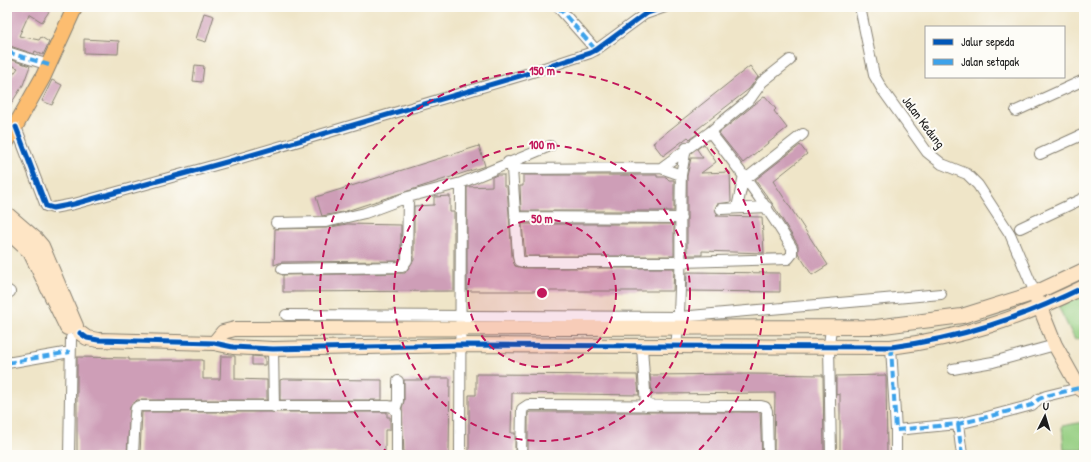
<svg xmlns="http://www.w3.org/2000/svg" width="1091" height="462" font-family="'Patrick Hand',sans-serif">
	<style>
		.green { fill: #97cf83; stroke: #5a7650 }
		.building { fill: #ce9eb7 }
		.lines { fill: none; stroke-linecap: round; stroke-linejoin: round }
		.street-casing { stroke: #868072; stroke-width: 12 }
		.secondary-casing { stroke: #868072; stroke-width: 16 }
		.primary-casing { stroke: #868072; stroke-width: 17 }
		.street { stroke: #fff; stroke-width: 10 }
		.secondary { stroke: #fee5c5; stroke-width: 14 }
		.primary { stroke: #fcbd6f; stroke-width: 15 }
		.quiet { stroke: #3da2ea; stroke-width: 4; stroke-dasharray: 8 4; stroke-linecap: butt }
		.cycleway-casing { stroke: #fdfcf7; stroke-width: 8 }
		.cycleway { stroke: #0057b8; stroke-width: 5 }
		.ring { fill: none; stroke: #c2185b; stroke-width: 2; stroke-dasharray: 7 5 }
		.labels { text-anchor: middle; stroke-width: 4; stroke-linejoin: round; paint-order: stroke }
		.street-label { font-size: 13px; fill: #1c1c1c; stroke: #fdfcf7 }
		.centre { fill: #c2185b; stroke: #fdfcf7; stroke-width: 2 }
		.ring-label { font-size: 12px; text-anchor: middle; font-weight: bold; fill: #c2185b; stroke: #fdfcf7; stroke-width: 4; stroke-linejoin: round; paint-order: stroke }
	</style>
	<rect width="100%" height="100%" fill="#fdfcf7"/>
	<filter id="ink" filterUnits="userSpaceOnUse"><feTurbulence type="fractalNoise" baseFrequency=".025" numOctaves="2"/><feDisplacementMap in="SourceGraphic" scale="8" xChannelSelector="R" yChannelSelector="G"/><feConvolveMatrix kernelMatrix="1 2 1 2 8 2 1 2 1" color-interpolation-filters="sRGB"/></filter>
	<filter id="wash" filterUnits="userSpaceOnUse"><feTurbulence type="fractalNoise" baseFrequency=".012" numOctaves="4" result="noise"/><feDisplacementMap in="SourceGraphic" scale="16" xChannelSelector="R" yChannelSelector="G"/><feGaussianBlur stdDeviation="0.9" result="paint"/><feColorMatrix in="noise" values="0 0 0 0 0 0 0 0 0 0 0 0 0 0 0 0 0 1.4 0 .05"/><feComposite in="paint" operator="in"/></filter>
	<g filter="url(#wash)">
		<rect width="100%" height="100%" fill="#efe5c8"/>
		<path class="green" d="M1084,295V337L1075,340L1058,306Z
			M1084,422V450H1064L1062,426Z"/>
		<g id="blocks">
			<path class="building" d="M7,7H52L42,22L29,14L19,36L39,40L41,37L49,42L43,55L35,51L34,54L7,45Z
				M204,13L214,16L206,42L196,39Z
				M84,39L119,41L118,54L84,53Z
				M12,60L30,66L23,85L7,110V83L18,68L10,65Z
				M195,65L204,66L202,82L193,81Z
				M750,66L758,77L749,89L695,131L697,134L690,139L688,137L663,156L653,143Z
				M52,80L62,85L52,105L42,101Z
				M765,96L776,109L774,111L787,128L743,163L719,133Z
				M704,144L716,162L701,173L730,172L731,202L717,204L715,209L718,215L716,216L762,217L764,253L702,251V255H687V176L691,158H703L697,149Z
				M800,145L807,154L773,181L828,265L812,275L798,253V245L772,203L755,180Z
				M479,146L485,166L343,212L322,216L316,197Z
				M497,175H504V186H507L512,256L515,266L523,268H674L673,291H467V187L492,186V177Z
				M523,175H657V177H666L669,180H674V211H521L520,186H523Z
				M450,196V212H454V291L283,292V275L405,273L414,260V206L434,205V197Z
				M347,224L401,225V258L399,261L282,262L274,265L275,229L326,228Z
				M522,224H674V256H525Z
				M687,272L780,273V292L686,291Z
				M221,356H235V379L267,380V400H137L130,407L127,454L77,455V357L129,358V360H203V379H220Z
				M252,356L265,357V365H252Z
				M476,374L637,375L639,395L512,393L511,433H515V455H469V395H476Z
				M750,374L823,375L824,455H774L775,393L652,394L650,375Z
				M886,375L887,455H840V394L836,395V376Z
				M429,378H450L449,454L404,455L402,408L404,401V380H429Z
				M283,379L382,380V400H280V380Z
				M142,412H387V417H390V430H385V453L140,454Z
				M530,412H760L762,455H528V413Z"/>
		</g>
	</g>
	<g filter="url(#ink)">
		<use href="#blocks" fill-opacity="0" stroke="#868072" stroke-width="1"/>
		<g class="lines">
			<g class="street-casing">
				<path id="street" d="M558,7L596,50
					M860,7L874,75L882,89L927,152L942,164L967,174L978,185L1010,234L1035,293
					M7,52L49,65
					M1016,111L1084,80
					M16,127L46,206L53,208L74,204L241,158L523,75L590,53L596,50L645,14L665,7
					M1040,154L1084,134
					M508,162L512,169L661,168L681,175C679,232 683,289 676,346
					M661,168L710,132L750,99L762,82L790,60
					M512,169L518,255L519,261L523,262H682L788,259L792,254V248C767,206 740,170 710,132
					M681,175L686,148
					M747,178L803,134
					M737,208L744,175
					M721,209L767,207
					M515,217L681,218
					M276,223L326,222L365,213L408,197L461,183L550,146
					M1020,228L1084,198
					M282,269L402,267L407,260L408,197
					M7,290L10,292
					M286,315L679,317L941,294
					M642,347L646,406
					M891,347L896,430L958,424L987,417L1032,405L1039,399L1046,396L1079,388
					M273,349L274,407
					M7,363L70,352
					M953,369L993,362L1055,345
					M395,410L398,401V381
					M958,424L962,455
					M69,455L71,338
					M133,455L135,414L136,408L140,406H388L393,407L397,412V455
					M460,455L461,183
					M521,455L522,409L528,405H534L761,406L765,407L767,411L768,455
					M831,455L829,346L831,327
					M896,455V430"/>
			</g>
			<g class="secondary-casing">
				<path id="secondary" d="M7,214L36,239L42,246L76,326
					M7,231L30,252L67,328
					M1037,300L1055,345L1079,388L1084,391
					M80,333L87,338L98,340L214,343L233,347L273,349L459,345L891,347C961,338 1021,318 1084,287
					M214,343L223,332L235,329L876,327L962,316L1035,293L1084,270"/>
			</g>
			<g class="primary-casing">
				<path id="primary" d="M7,141L43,77L75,7"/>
			</g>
			<use href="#street" class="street"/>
			<use href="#secondary" class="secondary"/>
			<use href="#primary" class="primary"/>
			<path class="quiet" d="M558,7L596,50
				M7,52L49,65
				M891,347L896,430L958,424L987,417L1032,405L1039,399L1046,396L1079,388
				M7,363L70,352
				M958,424L962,455"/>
			<g class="cycleway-casing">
				<path id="cycleway" d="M16,127L46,206L53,208L74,204L241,158L523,75L590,53L596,50L645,14L665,7
					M80,333L87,338L98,340L214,343L233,347L273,349L459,345L891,347C961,338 1021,318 1084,287"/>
			</g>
			<use href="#cycleway" class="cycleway"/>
		</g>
	</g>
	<circle cx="542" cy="293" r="74" fill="#c2185b" fill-opacity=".12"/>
	<g class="ring">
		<circle cx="542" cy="293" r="74"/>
		<circle cx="542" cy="293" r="148"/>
		<path d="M389 454A222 222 0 1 1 695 454"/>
	</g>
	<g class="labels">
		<g class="street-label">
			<text transform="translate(924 122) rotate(53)" y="5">Jalan Kedung</text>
		</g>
	</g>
	<circle cx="542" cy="293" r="6" class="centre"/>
	<g class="ring-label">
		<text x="542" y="75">150 m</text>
		<text x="542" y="149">100 m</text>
		<text x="542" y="223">50 m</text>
	</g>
	<rect width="1091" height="462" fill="none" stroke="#fdfcf7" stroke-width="24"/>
	<rect x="925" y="26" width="140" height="52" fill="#fdfcf7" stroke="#a3a29f"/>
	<rect x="933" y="39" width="20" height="6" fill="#0057b8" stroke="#a3a29f"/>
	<text x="961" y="46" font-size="12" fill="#1c1c1c">Jalur sepeda</text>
	<rect x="933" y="59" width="20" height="6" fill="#3da2ea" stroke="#a3a29f"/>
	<text x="961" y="66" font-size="12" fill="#1c1c1c">Jalan setapak</text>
	<g transform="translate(1045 416) rotate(5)" stroke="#fdfcf7" stroke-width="3" paint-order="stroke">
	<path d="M0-3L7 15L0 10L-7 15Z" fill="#1c1c1c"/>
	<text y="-6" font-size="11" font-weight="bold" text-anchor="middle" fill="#1c1c1c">U</text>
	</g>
</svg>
